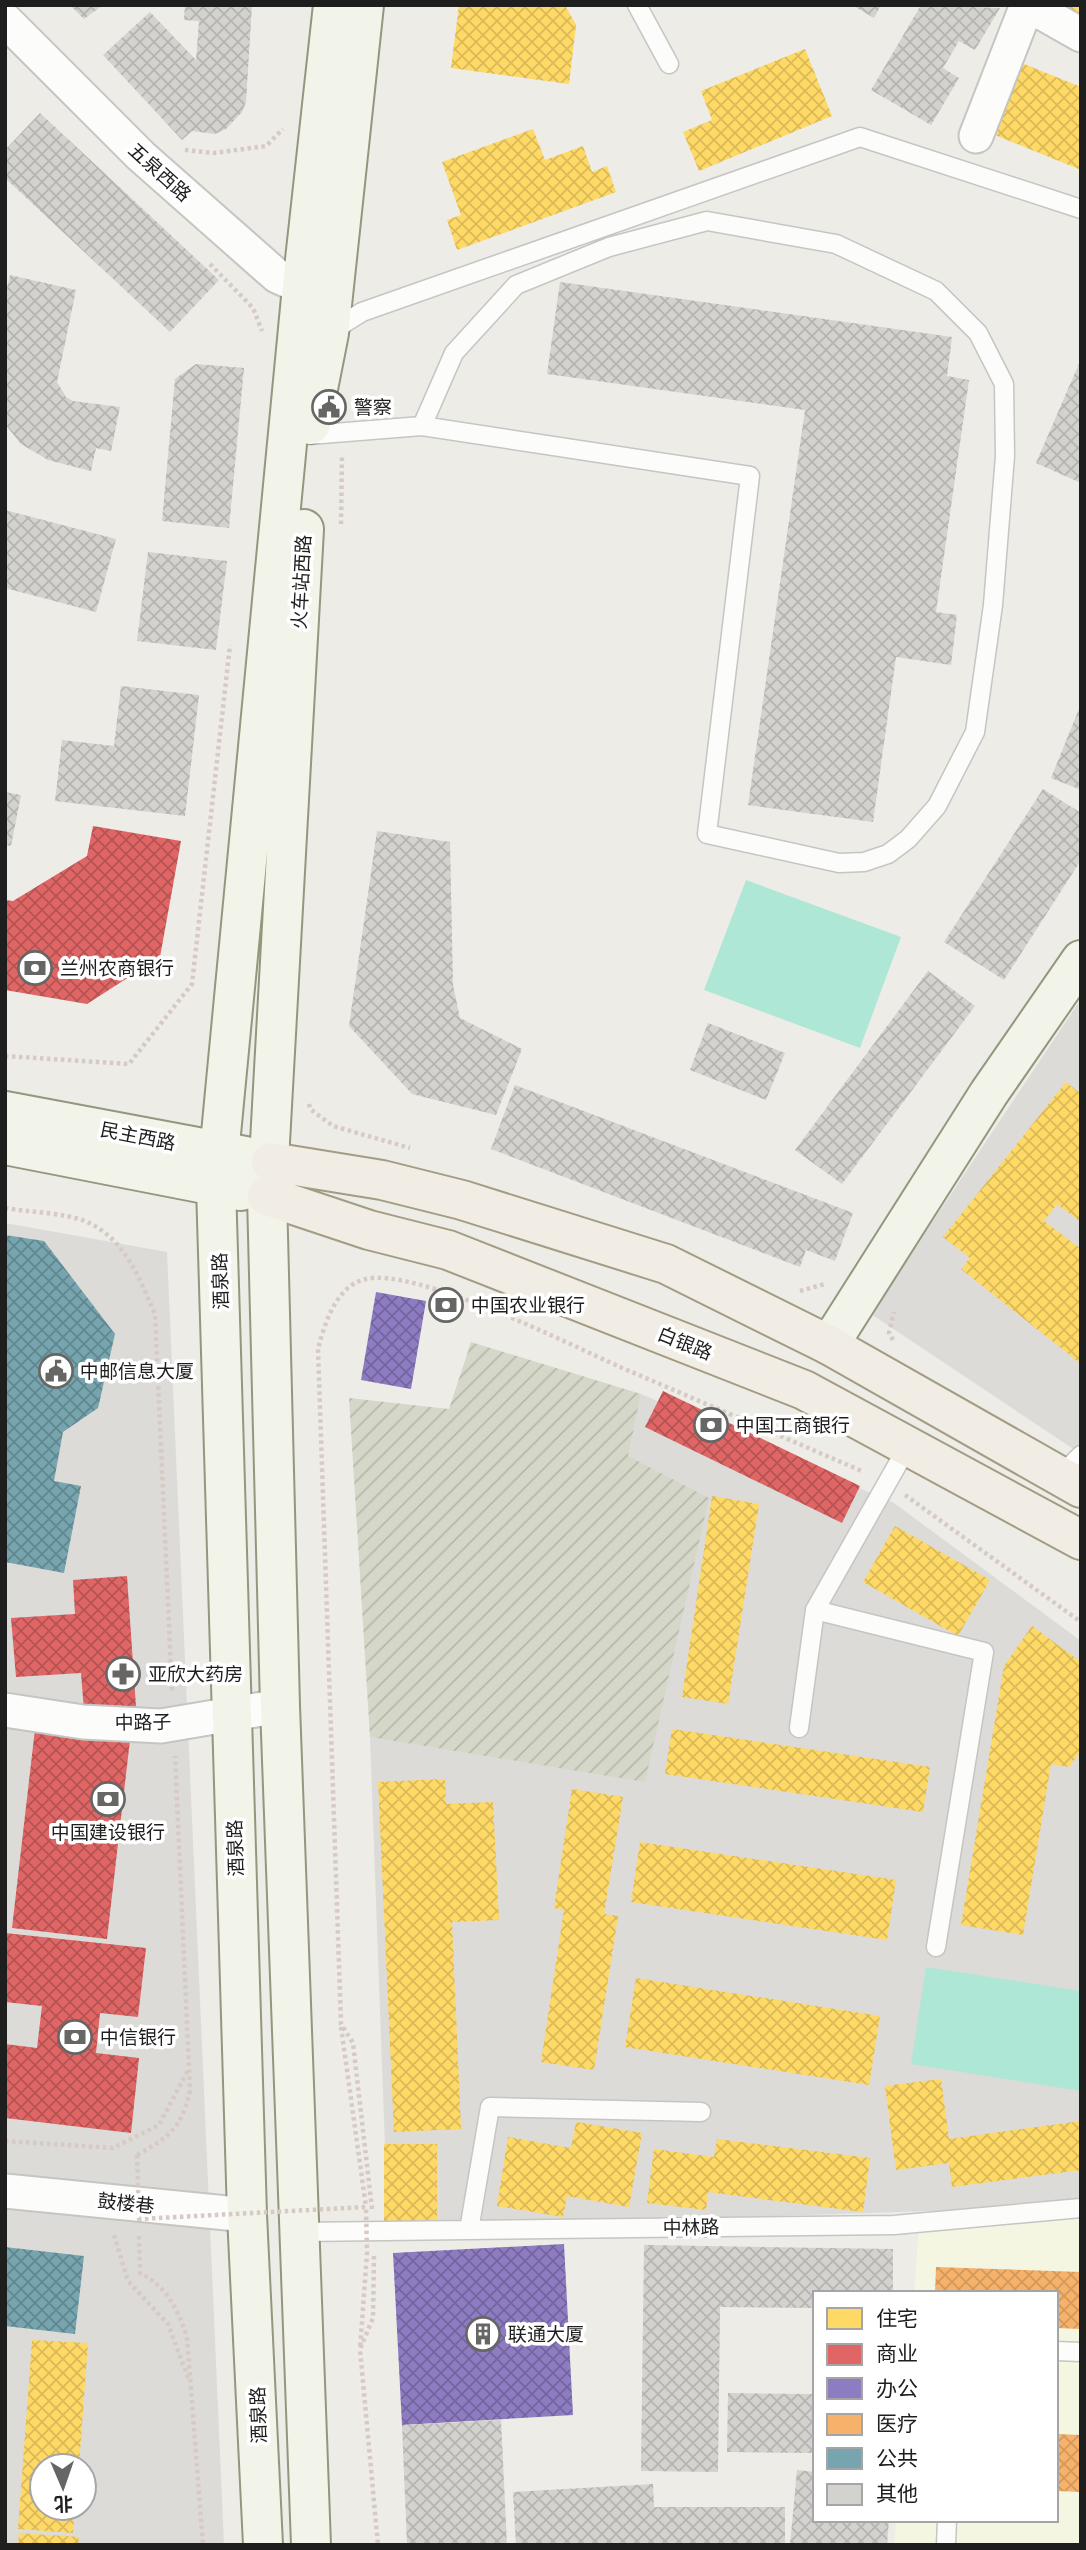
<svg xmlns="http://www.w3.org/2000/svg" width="1086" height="2550" font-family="Manrope,'Noto Sans SC',sans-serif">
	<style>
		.residential { fill: #dcdbd8; fill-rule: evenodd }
		.education { fill: #f5f6e2 }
		.construction { fill: url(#construction-furrows) }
		.pitch { fill: #afe7d6 }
		.homes { fill: url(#homes-cross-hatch) }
		.shops { fill: url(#shops-cross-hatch) }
		.offices { fill: url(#offices-cross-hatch) }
		.health { fill: url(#health-cross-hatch) }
		.public { fill: url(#public-cross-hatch) }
		.building { fill: url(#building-cross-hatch) }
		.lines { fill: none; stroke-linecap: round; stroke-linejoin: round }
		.lane-casing { stroke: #c5c5c3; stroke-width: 21 }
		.street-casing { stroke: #c5c5c3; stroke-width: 37 }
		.secondary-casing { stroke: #93977e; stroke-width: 42 }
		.primary-casing { stroke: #a39c83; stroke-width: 42 }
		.path { stroke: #d7cac5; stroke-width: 4.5; stroke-dasharray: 3.5 3.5; stroke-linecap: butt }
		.lane { stroke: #fcfcfb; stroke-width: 18 }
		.street { stroke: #fcfcfb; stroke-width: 33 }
		.secondary { stroke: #f2f4ea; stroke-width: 38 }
		.primary { stroke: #f1ede4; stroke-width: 38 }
		.path-bridge { stroke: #d7cac5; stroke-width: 4.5; stroke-dasharray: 3.5 3.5; stroke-linecap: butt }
		.labels { text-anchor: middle; stroke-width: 7; stroke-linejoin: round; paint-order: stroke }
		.street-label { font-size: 19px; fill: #1e1e1e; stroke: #fff }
		.poi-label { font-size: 19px; fill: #1e1e1e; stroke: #fff; text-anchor: start }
	</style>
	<defs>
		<pattern id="construction-furrows" width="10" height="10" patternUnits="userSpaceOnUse" patternTransform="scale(1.75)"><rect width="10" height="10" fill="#d5d7c8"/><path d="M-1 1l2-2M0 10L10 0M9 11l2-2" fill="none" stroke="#b6b8ab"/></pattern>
		<pattern id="homes-cross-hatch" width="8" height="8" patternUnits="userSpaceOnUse" patternTransform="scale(1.75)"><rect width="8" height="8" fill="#ffd966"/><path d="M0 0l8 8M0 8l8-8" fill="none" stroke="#daba58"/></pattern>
		<pattern id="shops-cross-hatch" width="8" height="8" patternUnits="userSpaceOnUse" patternTransform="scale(1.75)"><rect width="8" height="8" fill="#e06666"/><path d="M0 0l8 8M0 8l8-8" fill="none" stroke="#b55353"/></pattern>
		<pattern id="offices-cross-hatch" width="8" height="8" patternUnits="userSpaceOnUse" patternTransform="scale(1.75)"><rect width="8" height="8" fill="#8e7cc3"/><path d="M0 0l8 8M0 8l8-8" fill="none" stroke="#73659e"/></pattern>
		<pattern id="health-cross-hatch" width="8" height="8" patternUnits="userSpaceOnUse" patternTransform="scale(1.75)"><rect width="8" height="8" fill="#f6b26b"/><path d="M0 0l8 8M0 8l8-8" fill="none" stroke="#d2995c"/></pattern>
		<pattern id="public-cross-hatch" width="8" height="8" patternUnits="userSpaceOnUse" patternTransform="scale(1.75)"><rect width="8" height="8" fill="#76a5af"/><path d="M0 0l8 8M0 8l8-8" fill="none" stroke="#60868e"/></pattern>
		<pattern id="building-cross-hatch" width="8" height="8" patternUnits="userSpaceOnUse" patternTransform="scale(1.75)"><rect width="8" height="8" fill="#d3d2ce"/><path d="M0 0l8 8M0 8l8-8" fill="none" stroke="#b5b4b0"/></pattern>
	</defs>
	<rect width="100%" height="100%" fill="#edece7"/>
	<path class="residential" d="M1081,999V1454L871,1314Z
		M5,1223L167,1252L224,2545H5ZM42,2466H84V2508H42Z
		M641,1394L894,1503L1081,1641V2206L388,2229L370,1737L645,1781L628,1456Z"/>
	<path class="education" d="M1081,2206V2545H894L896,2520H1056V2293H914L920,2212Z"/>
	<path class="construction" d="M471,1342L641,1394L628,1456L709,1498L645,1782L370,1737L349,1398L449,1409Z"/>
	<path class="pitch" d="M746,880L901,937L860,1048L704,990Z
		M926,1967L1081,1991V2091L911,2064Z"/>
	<path class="homes" d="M459,5H565L576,25L569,84L451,68Z
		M1063,5H1081V17L1061,9Z
		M805,49L832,116L699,171L683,132L712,120L701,91Z
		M1014,60L1081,87V170L985,131Z
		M533,129L545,160L583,146L592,172L607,166L616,192L457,250L447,220L461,215L442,162Z
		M1066,1082L1081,1094V1222L1057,1204L1044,1221L1081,1249V1364L961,1269L970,1258L943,1237Z
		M712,1496L759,1504L728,1704L682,1697Z
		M895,1526L990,1580L958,1636L863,1582Z
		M1032,1626L1081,1662V1751L1069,1767L1051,1764L1023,1935L961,1925L1004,1666Z
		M672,1729L930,1767L923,1812L665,1774Z
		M445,1779L446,1804L493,1802L499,1920L452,1922L461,2129L394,2132L378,1782Z
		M572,1789L623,1797L604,1914L618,1916L594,2070L541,2062L564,1910L554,1908Z
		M640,1842L896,1880L887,1940L631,1902Z
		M636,1978L880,2016L869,2085L625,2047Z
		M941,2079L949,2139L1081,2121V2170L952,2187L949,2163L896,2170L885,2086Z
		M576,2122L642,2133L629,2207L567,2196L563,2217L497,2206L508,2137L571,2148Z
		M717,2139L870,2158L863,2212L708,2192L706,2210L647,2203L654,2149L714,2157Z
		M384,2144H437V2224H384Z
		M32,2340L88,2343L79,2466H42V2508H75L73,2533L18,2529Z
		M19,2533L79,2537L78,2545H18Z"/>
	<path class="shops" d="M93,826L181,841L160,957L87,1004L5,990V900L13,901L87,856Z
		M663,1391L860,1486L842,1523L645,1427Z
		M127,1576L136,1707L84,1711L81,1673L16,1677L11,1618L75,1614L73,1580Z
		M35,1729L130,1740L107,1939L12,1928Z
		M5,1933L146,1948L138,2017L100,2013L96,2053L139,2058L131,2133L5,2118V2044L37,2048L42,2006L5,2002Z"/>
	<path class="offices" d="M376,1292L426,1301L411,1389L361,1380Z
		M564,2244L573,2415L402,2425L393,2253Z"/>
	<path class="health" d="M936,2267L1081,2272V2329L1056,2328V2293H935Z
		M1056,2434L1081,2435V2492L1056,2491Z"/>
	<path class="public" d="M5,1235L44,1241L115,1334L98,1408L63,1432L54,1481L81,1486L64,1573L5,1562Z
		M5,2247L84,2256L75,2334L5,2326Z"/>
	<path class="building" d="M70,5H103L84,19Z
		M185,5H252L246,102L242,112L226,129L215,134L192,131L182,140L103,55L150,12L196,60L199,21L184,20Z
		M852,5H881L874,18Z
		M921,5L1000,8L975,50L959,41L943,68L959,78L931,125L871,90Z
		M40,113L219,280L170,332L5,178V150Z
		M10,275L76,290L57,382L66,397L73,401L120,407L111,451L96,448L91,471L48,460L21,444L5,424V296Z
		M560,282L952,337L947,376L969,380L936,612L957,615L951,665L896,657L873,822L748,805L805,410L547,374Z
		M1081,359V483L1036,463Z
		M196,364L244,368L229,528L162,521L175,379Z
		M5,510L116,539L96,612L5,588Z
		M148,552L227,561L216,650L137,641Z
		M121,686L199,695L185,816L55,801L62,740L114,746Z
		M1081,704V790L1051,778Z
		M1043,789L1081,813V860L1004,980L944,942Z
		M5,792L21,795L11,846L5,845Z
		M377,831L450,842L453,985L460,1018L522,1049L496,1115L412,1094L349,1026Z
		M928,971L975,1006L842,1184L795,1150Z
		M708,1023L785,1053L766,1100L690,1070Z
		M515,1085L853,1213L835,1261L806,1250L800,1267L491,1149Z
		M644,2245L893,2249V2293H815V2308L720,2307L718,2472L641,2471Z
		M728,2393L815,2394V2453L727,2452Z
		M501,2420L507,2545H407L402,2425Z
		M797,2470L815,2472V2520H889L887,2545H790Z
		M653,2484L654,2507H785V2545H516L513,2492Z"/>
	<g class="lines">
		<g class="lane-casing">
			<path id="lane" d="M637,5L669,64
				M330,332L362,312L860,137L1081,209
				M309,435L422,426L454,353L516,285L609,247L707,221L836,244L936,291L978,333L1004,384L1005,456L993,605L975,732L937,806L908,839L888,854L864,862L839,863L707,834L750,476L422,426
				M1061,1475L1081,1455
				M815,1610L984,1652L936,1947
				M799,1728L815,1610L908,1446
				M469,2230L490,2107L701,2112
				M300,2232L894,2225L1081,2208
				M1056,2351L1081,2352
				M946,2545L947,2520"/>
		</g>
		<g class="street-casing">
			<path id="street" d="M1028,5L1081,35
				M5,20L141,156L277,276L324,297
				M976,136L1027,5
				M5,1710L83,1722L161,1726L280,1706
				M5,2191L247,2215"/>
		</g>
		<g class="secondary-casing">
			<path id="secondary" d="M311,424L329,333L364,5
				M304,529L267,1196L280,1706L311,2545
				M5,1111L245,1156
				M5,1145L241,1191
				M829,1345L989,1093L1081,960
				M263,2545L247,2215L216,1186L302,287L333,5"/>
		</g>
		<g class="primary-casing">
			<path id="primary" d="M271,1162L382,1180L462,1200L666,1264L829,1345L1081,1488
				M267,1196L369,1230L448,1250L804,1390L1081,1540"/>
		</g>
		<path class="path" d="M185,150L214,153L266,146L283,129
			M210,264L253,308L262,331
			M341,524L342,456
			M5,1056L129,1064L192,984L230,645
			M309,1104L310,1109L333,1126L410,1148
			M5,1208C28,1212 65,1213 85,1221C125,1238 139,1278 155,1314L172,1692
			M800,1291L825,1284
			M893,1340L889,1333L894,1312
			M905,1495L1081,1622
			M341,2027L366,2207
			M5,2141L113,2148L159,2125L189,2068
			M137,2155C170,2136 181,2129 190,2091L175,1756
			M372,2209L353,2043L341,2024L318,1349C325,1322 337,1285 366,1279C415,1267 569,1344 620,1367C702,1402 783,1437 864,1472
			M114,2235L128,2281L168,2324L189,2380
			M139,2236L140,2273C168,2287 177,2309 187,2337L203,2545
			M374,2256L373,2318L360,2349L378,2545"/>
		<use href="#lane" class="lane"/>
		<use href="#street" class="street"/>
		<use href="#secondary" class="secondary"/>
		<use href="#primary" class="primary"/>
		<path class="path-bridge" d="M137,2155L139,2219L366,2207L367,2253L360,2349"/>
	</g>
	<defs>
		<g id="civic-ring" transform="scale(1.75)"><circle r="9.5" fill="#fff" stroke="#666664" stroke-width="1.5"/><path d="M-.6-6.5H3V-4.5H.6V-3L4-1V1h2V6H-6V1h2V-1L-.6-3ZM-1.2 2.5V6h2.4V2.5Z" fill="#666664"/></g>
		<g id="bank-ring" transform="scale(1.75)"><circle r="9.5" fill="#fff" stroke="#666664" stroke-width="1.5"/><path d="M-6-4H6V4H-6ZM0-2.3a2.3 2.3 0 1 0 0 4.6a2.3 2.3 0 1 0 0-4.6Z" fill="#666664"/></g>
		<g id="pharmacy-ring" transform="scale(1.75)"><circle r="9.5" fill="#fff" stroke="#666664" stroke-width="1.5"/><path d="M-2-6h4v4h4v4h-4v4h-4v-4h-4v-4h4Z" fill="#666664"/></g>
		<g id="building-ring" transform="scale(1.75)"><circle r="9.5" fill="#fff" stroke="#666664" stroke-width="1.5"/><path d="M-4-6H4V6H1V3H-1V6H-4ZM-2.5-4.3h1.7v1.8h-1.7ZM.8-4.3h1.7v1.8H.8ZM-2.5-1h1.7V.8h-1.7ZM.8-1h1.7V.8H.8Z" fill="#666664"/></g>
	</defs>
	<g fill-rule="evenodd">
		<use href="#civic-ring" x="329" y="407"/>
		<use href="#bank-ring" x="35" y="968"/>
		<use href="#bank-ring" x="446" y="1305"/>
		<use href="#civic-ring" x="56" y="1371"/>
		<use href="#bank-ring" x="711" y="1425"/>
		<use href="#pharmacy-ring" x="123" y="1674"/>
		<use href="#bank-ring" x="108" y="1799"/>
		<use href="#bank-ring" x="75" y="2037"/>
		<use href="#building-ring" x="483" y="2334"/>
	</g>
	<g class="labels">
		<g class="street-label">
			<text transform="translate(160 172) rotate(42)" y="7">五泉西路</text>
			<text transform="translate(301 582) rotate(-87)" y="7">火车站西路</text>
			<text transform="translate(138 1136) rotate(11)" y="7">民主西路</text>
			<text transform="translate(220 1281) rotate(-92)" y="7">酒泉路</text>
			<text transform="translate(685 1343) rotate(22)" y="7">白银路</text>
			<text transform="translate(143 1722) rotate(-1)" y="7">中路子</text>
			<text transform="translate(235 1848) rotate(-92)" y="7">酒泉路</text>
			<text transform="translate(126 2203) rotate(6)" y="7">鼓楼巷</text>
			<text transform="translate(691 2227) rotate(-1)" y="7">中林路</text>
			<text transform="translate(258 2415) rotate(-92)" y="7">酒泉路</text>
		</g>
		<g class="poi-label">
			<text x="354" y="414">警察</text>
			<text x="60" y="975">兰州农商银行</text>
			<text x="471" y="1312">中国农业银行</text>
			<text x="80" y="1378">中邮信息大厦</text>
			<text x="736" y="1432">中国工商银行</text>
			<text x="148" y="1681">亚欣大药房</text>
			<text x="108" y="1839" text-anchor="middle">中国建设银行</text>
			<text x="100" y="2044">中信银行</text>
			<text x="508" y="2341">联通大厦</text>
		</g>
	</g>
	<rect width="1086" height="2550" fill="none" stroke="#1e1e1e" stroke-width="14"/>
	<rect x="813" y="2291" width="245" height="231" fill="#ffffff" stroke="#a5a5a5" stroke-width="2"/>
	<rect x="827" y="2308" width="35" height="21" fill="#ffd966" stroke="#a5a5a5" stroke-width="2"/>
	<text x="876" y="2326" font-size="21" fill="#1e1e1e">住宅</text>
	<rect x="827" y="2344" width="35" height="21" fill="#e06666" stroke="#a5a5a5" stroke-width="2"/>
	<text x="876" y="2361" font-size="21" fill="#1e1e1e">商业</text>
	<rect x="827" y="2378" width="35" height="21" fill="#8e7cc3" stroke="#a5a5a5" stroke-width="2"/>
	<text x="876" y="2396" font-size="21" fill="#1e1e1e">办公</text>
	<rect x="827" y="2414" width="35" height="21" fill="#f6b26b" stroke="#a5a5a5" stroke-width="2"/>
	<text x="876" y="2431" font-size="21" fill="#1e1e1e">医疗</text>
	<rect x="827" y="2448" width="35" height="21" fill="#76a5af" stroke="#a5a5a5" stroke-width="2"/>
	<text x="876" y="2466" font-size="21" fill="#1e1e1e">公共</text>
	<rect x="827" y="2484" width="35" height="21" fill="#d3d2ce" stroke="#a5a5a5" stroke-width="2"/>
	<text x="876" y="2501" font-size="21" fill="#1e1e1e">其他</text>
	<g transform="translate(63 2487) rotate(178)"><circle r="33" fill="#ffffff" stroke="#a5a5a5" stroke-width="2"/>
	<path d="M0-5L12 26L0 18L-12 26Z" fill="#666664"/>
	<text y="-10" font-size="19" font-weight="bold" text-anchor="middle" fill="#1e1e1e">北</text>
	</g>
</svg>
